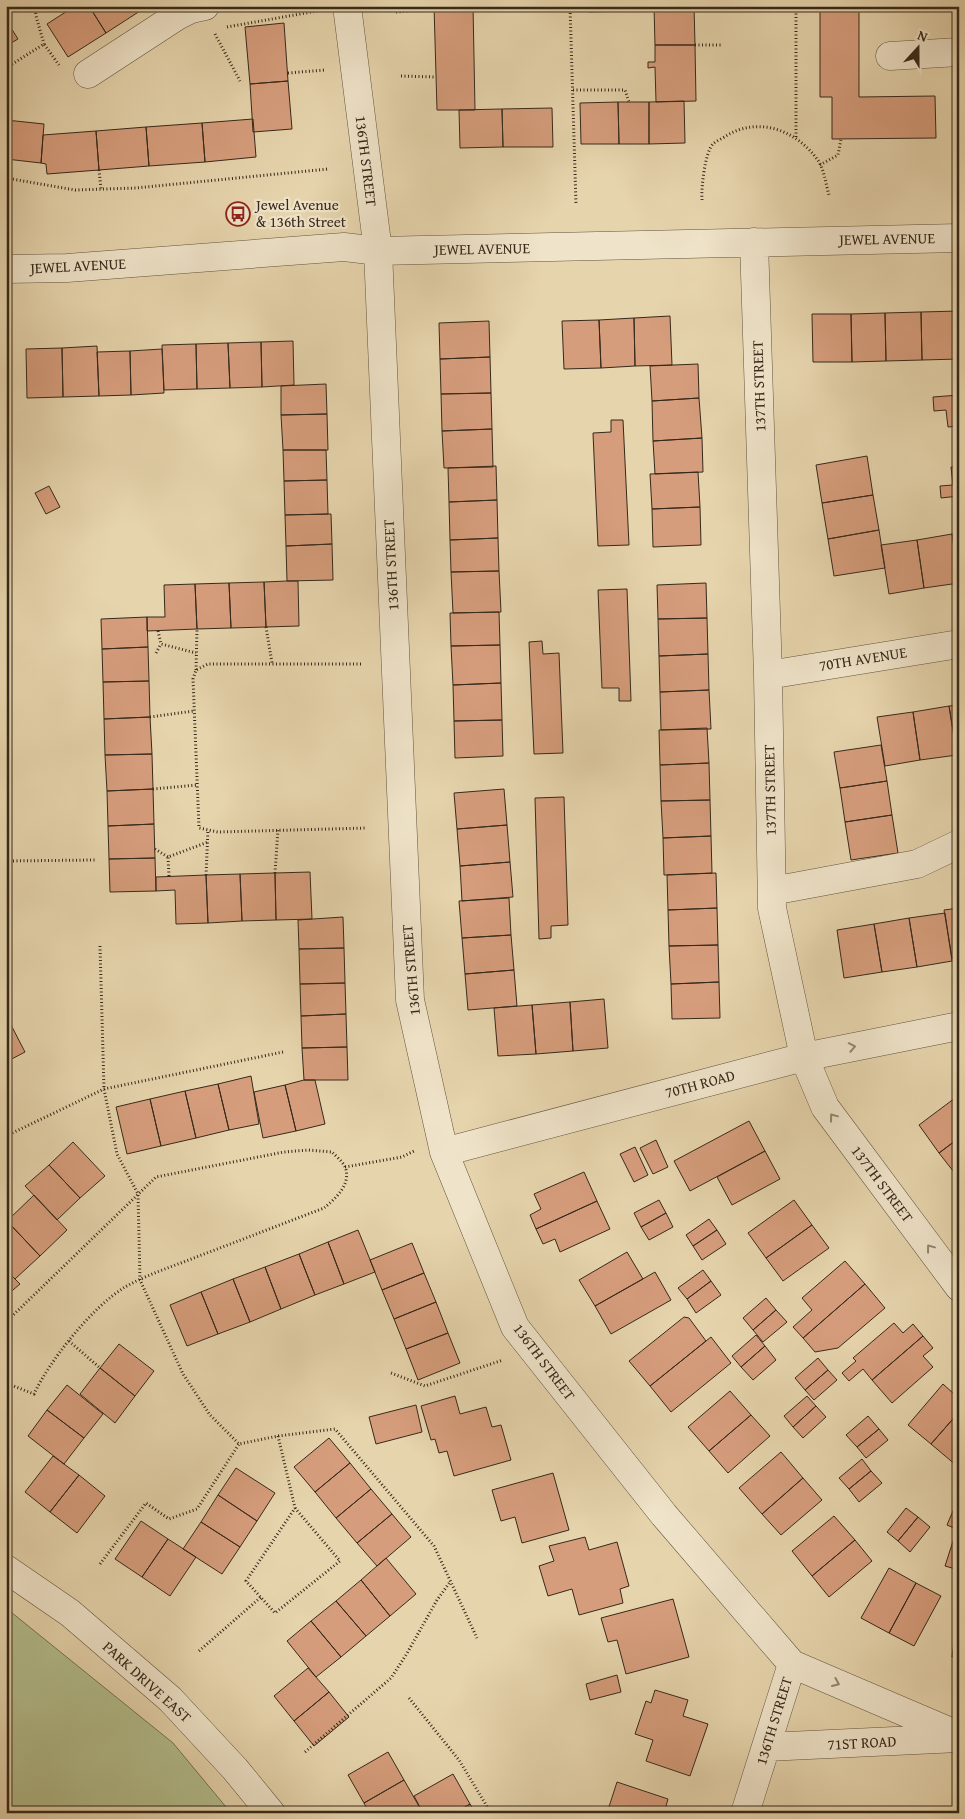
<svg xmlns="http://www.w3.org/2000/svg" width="965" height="1819" font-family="'Gentium Book Plus',serif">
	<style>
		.green { fill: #b3bd8b; stroke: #747352 }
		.building { fill: #d69d7c; stroke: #36291a }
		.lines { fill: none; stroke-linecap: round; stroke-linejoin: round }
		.minor-casing { stroke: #62543e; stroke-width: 29 }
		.path { stroke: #36291a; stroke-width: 3; stroke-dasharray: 1 2.5; stroke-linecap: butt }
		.minor { stroke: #efe3c9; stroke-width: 28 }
		.oneway { stroke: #928672 }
		.labels { text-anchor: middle; stroke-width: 4.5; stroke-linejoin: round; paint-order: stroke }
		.street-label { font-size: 15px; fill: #36291a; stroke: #efe3c9 }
		.poi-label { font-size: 15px; fill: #36291a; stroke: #efe3c9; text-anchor: start }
	</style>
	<rect width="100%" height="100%" fill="#e6d4ac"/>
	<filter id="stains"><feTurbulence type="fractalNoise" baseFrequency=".004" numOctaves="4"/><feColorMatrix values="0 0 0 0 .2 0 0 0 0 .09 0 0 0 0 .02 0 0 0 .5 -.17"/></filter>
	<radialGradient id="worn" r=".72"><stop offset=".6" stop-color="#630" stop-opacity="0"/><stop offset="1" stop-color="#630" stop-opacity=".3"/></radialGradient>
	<path class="green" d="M6,1608L173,1743L231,1813H6Z"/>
	<path class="building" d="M75,6H89L106,33L68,57L47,24Z
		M89,6H137L140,11L106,33Z
		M434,6H473L475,110H437Z
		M589,6H624V11L589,12Z
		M624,6H654L655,10L624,11Z
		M654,6H694L695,45H655Z
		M820,6H926L859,7V97L935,96L936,138L832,139V97H820Z
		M6,20L18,39L6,46Z
		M284,23L288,81L250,84L245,27Z
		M655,45H695L696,101L656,102L655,67L648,68V62H655Z
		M288,81L292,129L253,132L250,84Z
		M684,101L685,143L649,144V102Z
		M618,102L619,144H581L580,103Z
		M618,102H649V144H619Z
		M552,108L553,147H503L502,109Z
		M502,109L503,147L460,148L459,110Z
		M253,119L256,157L205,162L202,123Z
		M6,120L44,124L41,163L6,159Z
		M202,123L205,162L149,166L146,127Z
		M146,127L149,166L99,170L96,131Z
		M96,131L99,170L47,174L46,164L41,163L43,135Z
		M959,311V359L922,360L921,312Z
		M921,312L922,360L886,361L885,313Z
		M885,313L886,361L852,362L851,314Z
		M812,314H851L852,362H813Z
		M670,316L672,365L635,366L634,318Z
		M634,318L635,366L601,368L599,320Z
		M599,320L601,368L564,369L562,321Z
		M489,321L490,357L440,359L439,323Z
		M293,341L294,385L262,387L261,342Z
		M261,342L262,387L230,388L228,343Z
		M228,343L230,388L197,389L196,344Z
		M196,344L197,389L164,390L162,345Z
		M97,346L99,396L63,397L62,348Z
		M62,348L63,397L27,398L26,349Z
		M162,349L164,393L131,395L130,351Z
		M130,351L131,395L99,396L97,352Z
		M490,357L491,393L441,394L440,359Z
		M698,364L699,398L652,401L650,366Z
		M326,384L327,414L281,415V386Z
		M491,393L492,429L442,431L441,394Z
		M959,395V426L948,427L946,410L934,411L933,397Z
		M699,398L702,438L653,441L652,401Z
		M327,414L328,450H283L281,415Z
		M611,420H623L629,545L598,546L593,433L611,432Z
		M492,429L493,467L444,468L442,431Z
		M702,438L703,472L655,474L653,441Z
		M283,450H326L327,480L284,481Z
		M867,456L873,495L822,503L816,465Z
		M496,466L497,500L449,502L448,468Z
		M951,467H959V496L941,498L940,486L953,485Z
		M698,472L700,507L652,509L650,474Z
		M327,480L328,514L285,515L284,481Z
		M49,486L60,507L46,514L35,493Z
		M873,495L879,530L828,539L822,503Z
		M497,500L498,538L450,540L449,502Z
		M700,507L701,545L653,547L652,509Z
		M331,514L332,544L286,546L285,515Z
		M879,530L885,568L834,576L828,539Z
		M959,533V573L952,534Z
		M952,534L959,583L924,588L917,540Z
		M498,538L499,571L451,572L450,540Z
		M917,540L924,588L889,594L881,545Z
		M332,544L333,580L287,581L286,546Z
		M499,571L501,612L453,613L451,572Z
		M287,581H298L299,626L266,627L264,582Z
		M264,582L266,627L231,628L229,583Z
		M229,583L231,628L197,629L195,584Z
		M706,583L707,618L658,619L657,585Z
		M195,584L197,629L147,631V617H165L164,585Z
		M627,589L631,701H619V688H602L598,590Z
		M499,612L500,645L451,646L450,613Z
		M147,617L148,647L102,649L101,619Z
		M707,618L708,654L659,656L658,619Z
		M542,641L543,654L559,653L563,753L534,754L529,642Z
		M500,645L501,683L453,685L451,646Z
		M148,647L149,681L103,682L102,649Z
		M708,654L709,690L660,692L659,656Z
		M149,681L150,717L104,719L103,682Z
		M501,683L502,720L454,721L453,685Z
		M709,690L711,729L661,730L660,692Z
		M959,705V754L957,755L949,706Z
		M949,706L957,755L920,760L913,712Z
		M913,712L920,760L885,766L877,717Z
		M150,717L152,754L105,755L104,719Z
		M502,720L503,756L455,758L454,721Z
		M707,728L709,763L660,765L659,730Z
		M881,745L887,781L840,788L834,752Z
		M152,754L153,789L107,791L105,755Z
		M709,763L710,800L661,801L660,765Z
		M887,781L892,815L845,822L840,788Z
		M153,789L154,824L108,826L107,791Z
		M504,789L507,825L457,829L454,793Z
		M564,797L568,925L551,926V938L539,939L535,798Z
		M710,800L711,836L663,838L661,801Z
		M892,815L898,853L851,860L845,822Z
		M154,824L155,858L109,859L108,826Z
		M507,825L510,862L460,866L457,829Z
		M711,836L712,873L664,875L663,838Z
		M155,858L156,891L110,892L109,859Z
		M510,862L513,897L462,901L460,866Z
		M310,872L312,919L276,920L275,873Z
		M275,873L276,920L242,921L240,874Z
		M716,873L717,908L668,910L667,875Z
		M240,874L242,921L208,923L206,875Z
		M206,875L208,923L176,924L175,890L156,891V877Z
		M509,898L511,935L462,938L459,901Z
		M717,908L718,945L669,946L668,910Z
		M959,908V958H952L944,910Z
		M945,913L952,961L917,967L909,918Z
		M343,917L344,948L299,949L298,920Z
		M909,918L917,967L882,972L874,924Z
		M874,924L882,972L844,978L837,930Z
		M511,935L514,970L465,974L462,938Z
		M718,945L719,982L671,984L669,946Z
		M344,948L345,983L300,984L299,949Z
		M514,970L517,1006L468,1010L465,974Z
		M719,982L720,1018L672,1019L671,984Z
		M345,983L346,1014L301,1016L300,984Z
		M604,999L608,1048L573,1051L570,1002Z
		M570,1002L573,1051L536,1054L532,1005Z
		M532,1005L536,1054L498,1056L494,1008Z
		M346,1014L347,1047L302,1048L301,1016Z
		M10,1023L25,1052L6,1062V1025Z
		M347,1047L348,1080H304L302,1048Z
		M251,1076L259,1124L229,1130L218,1084Z
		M304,1080H315L325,1124L296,1131L285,1085Z
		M218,1084L229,1130L196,1138L185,1091Z
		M285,1085L296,1131L263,1138L254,1092Z
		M185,1091L196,1138L161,1146L150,1099Z
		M959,1095V1138L939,1153L919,1125Z
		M150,1099L161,1146L127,1154L116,1107Z
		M749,1121L765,1151L690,1191L674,1161Z
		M959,1138V1175L957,1176L939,1153Z
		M656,1140L668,1167L653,1174L640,1148Z
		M73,1142L105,1176L80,1198L49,1165Z
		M635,1147L648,1175L634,1182L620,1154Z
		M765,1151L780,1179L732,1205L717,1177Z
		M49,1165L80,1198L57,1220L25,1186Z
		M584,1172L597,1201L536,1229L530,1215L541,1209L534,1194Z
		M34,1195L67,1230L40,1256L7,1221Z
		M659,1200L666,1213L641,1227L634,1213Z
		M794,1200L812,1225L766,1258L748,1233Z
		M597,1201L610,1229L560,1252L555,1239L543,1244L536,1229Z
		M666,1213L673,1227L649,1240L641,1227Z
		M709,1219L717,1230L693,1246L686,1235Z
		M7,1221L40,1256L15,1279L6,1270Z
		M812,1225L829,1248L783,1281L766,1258Z
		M358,1230L375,1272L344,1284L328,1242Z
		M717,1230L726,1244L702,1260L693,1246Z
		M328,1242L344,1284L315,1295L299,1254Z
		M412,1243L424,1273L382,1290L370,1260Z
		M627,1252L643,1279L595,1306L579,1280Z
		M299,1254L315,1295L281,1309L265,1267Z
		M845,1261L865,1284L803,1338L793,1327L812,1310L802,1298Z
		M265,1267L281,1309L250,1322L233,1279Z
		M6,1270L20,1284L6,1296Z
		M703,1270L711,1281L687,1299L678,1288Z
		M655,1272L671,1300L611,1334L595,1306Z
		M424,1273L436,1302L394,1319L382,1290Z
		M233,1279L250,1322L218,1334L201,1292Z
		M711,1281L721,1295L696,1313L687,1299Z
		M865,1284L885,1308L838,1348L815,1352L803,1338Z
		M201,1292L218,1334L187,1346L170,1305Z
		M766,1298L776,1310L753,1330L743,1318Z
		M436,1302L448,1333L406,1349L394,1319Z
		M776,1310L787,1322L763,1342L753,1330Z
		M684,1317L689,1318L706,1341L650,1386L629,1361Z
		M894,1323L903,1333L913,1324L923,1336L872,1380L863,1369L849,1381L842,1373L856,1361L853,1358Z
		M448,1333L460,1363L418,1380L406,1349Z
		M756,1335L765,1346L741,1367L732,1356Z
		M923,1336L933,1348L923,1356L933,1367L892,1403L872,1380Z
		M711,1337L731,1363L671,1412L650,1386Z
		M119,1344L154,1371L135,1396L100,1368Z
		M765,1346L776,1360L753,1380L741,1367Z
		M818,1358L828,1370L805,1390L795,1378Z
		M100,1368L135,1396L115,1423L80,1394Z
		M828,1370L837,1380L814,1400L805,1390Z
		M943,1384L954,1394L959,1388V1412L931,1444L908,1425Z
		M67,1385L103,1414L84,1438L47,1410Z
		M730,1391L751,1415L709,1451L688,1427Z
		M455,1396L460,1414L486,1407L492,1427L501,1425L511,1460L454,1476L447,1451L439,1453L435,1439L431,1440L421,1406Z
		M807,1396L816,1406L793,1427L784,1416Z
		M416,1405L422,1432L376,1444L369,1417Z
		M816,1406L826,1417L803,1438L793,1427Z
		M47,1410L84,1438L64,1464L28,1436Z
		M959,1412V1464L957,1466L931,1444Z
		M751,1415L770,1436L728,1473L709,1451Z
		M868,1416L879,1429L857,1447L846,1435Z
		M879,1429L888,1440L866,1458L857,1447Z
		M329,1438L350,1463L315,1492L294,1467Z
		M781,1452L803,1478L762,1514L739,1488Z
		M53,1456L79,1475L50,1512L25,1492Z
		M862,1459L871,1471L849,1489L839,1478Z
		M350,1463L371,1489L336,1518L315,1492Z
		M236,1468L275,1493L257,1521L218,1495Z
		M871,1471L882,1483L859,1502L849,1489Z
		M553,1473L569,1530L522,1543L515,1517L501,1521L492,1490Z
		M79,1475L105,1496L77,1533L50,1512Z
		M803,1478L822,1500L781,1535L762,1514Z
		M371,1489L392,1514L357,1543L336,1518Z
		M218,1495L257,1521L240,1547L201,1522Z
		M958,1499H959V1530L947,1525Z
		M906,1508L918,1517L898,1541L887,1532Z
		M392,1514L411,1537L377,1566L357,1543Z
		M834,1516L855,1540L812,1576L792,1551Z
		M918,1517L930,1527L910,1552L898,1541Z
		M141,1521L168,1539L142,1577L115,1559Z
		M201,1522L240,1547L222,1574L183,1549Z
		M585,1537L589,1550L617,1542L629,1586L620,1589L623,1603L579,1615L572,1589L548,1596L539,1566L554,1561L549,1546Z
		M954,1538L959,1540V1570L945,1566Z
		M168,1539L196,1557L170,1596L142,1577Z
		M855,1540L872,1561L829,1597L812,1576Z
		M386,1558L416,1594L390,1616L361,1580Z
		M889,1568L916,1583L889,1633L861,1618Z
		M361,1580L390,1616L366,1636L336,1601Z
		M916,1583L941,1596L914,1646L889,1633Z
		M673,1599L689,1657L626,1674L617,1640L608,1642L601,1618Z
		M336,1601L366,1636L341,1657L311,1621Z
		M959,1604V1658L952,1657Z
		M311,1621L341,1657L316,1677L287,1641Z
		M308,1668L329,1692L294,1721L274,1696Z
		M617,1675L621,1692L590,1700L586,1684Z
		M655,1690L688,1700L683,1716L708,1724L690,1776L646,1761L653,1740L635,1734L646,1701L651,1703Z
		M329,1692L349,1717L314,1746L294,1721Z
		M388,1752L404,1780L364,1803L348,1775Z
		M453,1774L470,1804L455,1813H423L414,1796Z
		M404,1780L420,1808L412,1813H369L364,1803Z
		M617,1782L668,1799L664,1813H607Z
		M470,1804L476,1813H455Z"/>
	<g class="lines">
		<g class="minor-casing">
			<path id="minor" d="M347,6L378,251L410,1000L444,1152L515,1327L664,1515L792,1664L745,1813
				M890,56L959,52
				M88,74L177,16L191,9L205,6
				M754,242L768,675L772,908L804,1057L825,1107L959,1287
				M6,269L67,268L344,247L378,251L959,238
				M768,675L959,644
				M772,891L917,864L959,844
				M444,1152L804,1057L959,1026
				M6,1569L70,1613L170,1699L235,1769L271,1813
				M792,1664L958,1735
				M766,1747L959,1738"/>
		</g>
		<path class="path" d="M35,6L36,16L44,44
			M570,6L576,204
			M396,12L434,9
			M227,27L317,11
			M215,34L240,81
			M695,45H723
			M6,68L44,44L59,65
			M288,73L325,70
			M401,76L436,77
			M573,90H625L629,102
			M796,137V6
			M820,165L838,155L841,139
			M99,170L101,189
			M6,178L75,190L136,188L328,169
			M702,200C701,188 705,152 713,144C716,141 723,138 726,136C758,116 796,130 817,159C824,168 826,185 829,195
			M266,627L272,663
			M158,631L161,644L196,653
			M156,653L161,644
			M361,664H208L196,670L193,679L199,828L218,832L367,828
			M196,670L197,629
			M150,717L194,711
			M153,789L197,785
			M155,849L168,857
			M6,861L95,860
			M275,873L278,829
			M206,875L208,830
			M169,876L168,857L208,842
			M100,946L104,1089L117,1154L138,1194L140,1280L183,1374L210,1415L239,1444L278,1436L335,1429L434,1546L477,1638
			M6,1136L104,1089L283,1052
			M345,1167L402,1157L414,1151
			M6,1322L156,1177L284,1152L308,1150L332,1152C336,1156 343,1162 345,1167C352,1184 335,1199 324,1208C282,1224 241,1240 199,1256C174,1266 148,1274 125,1287C92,1307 50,1360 34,1394L6,1383
			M69,1341L100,1368
			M391,1373L425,1386L503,1360
			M278,1436L295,1508L246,1581L275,1613L340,1561L295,1508
			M100,1564L146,1503L169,1519L197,1509L239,1444
			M199,1651L261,1597
			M409,1698L459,1760L491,1813
			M305,1752L391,1678L406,1655L437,1600L450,1582"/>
		<use href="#minor" class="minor"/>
	</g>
	<defs><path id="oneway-chevron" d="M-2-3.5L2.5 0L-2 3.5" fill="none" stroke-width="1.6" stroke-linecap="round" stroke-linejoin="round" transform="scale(1.25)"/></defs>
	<g class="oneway">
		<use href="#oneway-chevron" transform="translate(852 1047) rotate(-11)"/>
		<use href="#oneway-chevron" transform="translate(833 1117) rotate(-127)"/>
		<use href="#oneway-chevron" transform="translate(930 1248) rotate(-127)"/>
		<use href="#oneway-chevron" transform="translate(836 1683) rotate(23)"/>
	</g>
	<defs>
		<g id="bus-ring" transform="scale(1.25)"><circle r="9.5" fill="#efe3c9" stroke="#8f2418" stroke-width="1.5"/><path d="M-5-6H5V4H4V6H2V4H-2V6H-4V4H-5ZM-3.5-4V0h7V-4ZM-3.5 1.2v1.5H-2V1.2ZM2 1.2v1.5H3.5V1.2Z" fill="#8f2418"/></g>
	</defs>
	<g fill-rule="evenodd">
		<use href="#bus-ring" x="238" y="214"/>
	</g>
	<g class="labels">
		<g class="street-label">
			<text transform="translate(366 161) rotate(83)" y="5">136TH STREET</text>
			<text transform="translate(887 239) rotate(-1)" y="5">JEWEL AVENUE</text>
			<text transform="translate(482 249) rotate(-1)" y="5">JEWEL AVENUE</text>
			<text transform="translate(78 266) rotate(-3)" y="5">JEWEL AVENUE</text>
			<text transform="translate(759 386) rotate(-92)" y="5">137TH STREET</text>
			<text transform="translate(391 565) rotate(-93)" y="5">136TH STREET</text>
			<text transform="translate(863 659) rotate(-9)" y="5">70TH AVENUE</text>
			<text transform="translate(770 790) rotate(-91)" y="5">137TH STREET</text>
			<text transform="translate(411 970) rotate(-95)" y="5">136TH STREET</text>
			<text transform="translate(700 1084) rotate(-15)" y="5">70TH ROAD</text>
			<text transform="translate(882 1184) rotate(53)" y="5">137TH STREET</text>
			<text transform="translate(544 1362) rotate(53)" y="5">136TH STREET</text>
			<text transform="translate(147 1682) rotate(42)" y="5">PARK DRIVE EAST</text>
			<text transform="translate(774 1721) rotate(-73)" y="5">136TH STREET</text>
			<text transform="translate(862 1743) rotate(-3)" y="5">71ST ROAD</text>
		</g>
		<g class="poi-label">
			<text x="256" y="210">Jewel Avenue<tspan x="256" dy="17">&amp; 136th Street</tspan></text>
		</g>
	</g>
	<rect width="965" height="1819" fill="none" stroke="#e6d4ac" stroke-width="25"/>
	<rect x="8" y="8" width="950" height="1804" fill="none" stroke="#36291a" stroke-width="2.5"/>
	<rect x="12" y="12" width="940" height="1794" fill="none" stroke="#36291a"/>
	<g transform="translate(918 48) rotate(21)" stroke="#efe3c9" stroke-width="4" paint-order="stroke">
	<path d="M0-4L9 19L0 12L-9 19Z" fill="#36291a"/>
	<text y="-8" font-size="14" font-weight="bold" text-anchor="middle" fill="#36291a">N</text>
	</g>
	<rect width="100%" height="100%" filter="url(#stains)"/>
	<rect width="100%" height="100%" fill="url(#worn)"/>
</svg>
